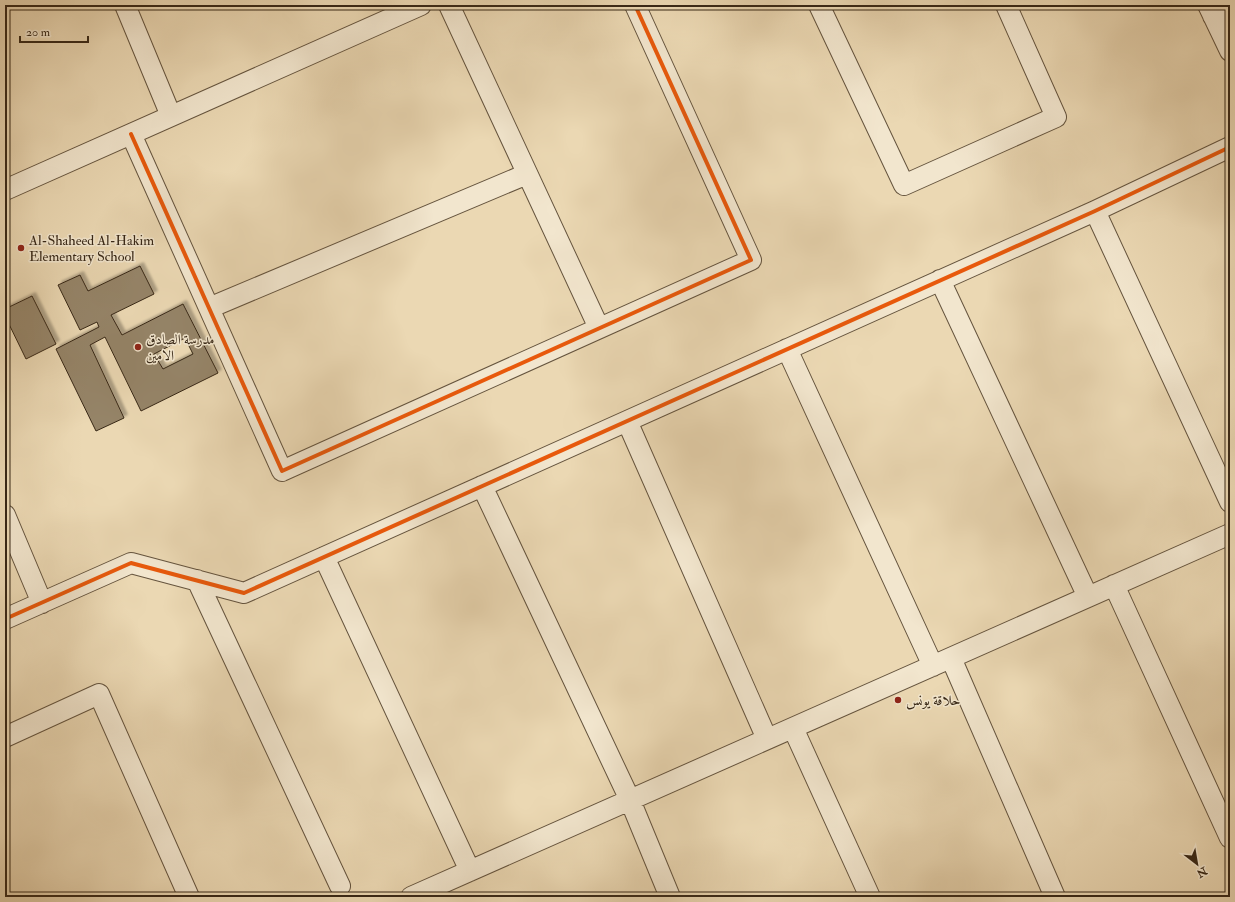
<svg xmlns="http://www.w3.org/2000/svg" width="1235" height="902" font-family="'IM FELL Double Pica',Amiri,serif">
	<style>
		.building { fill: #958468; stroke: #382817; fill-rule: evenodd; filter: url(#shadow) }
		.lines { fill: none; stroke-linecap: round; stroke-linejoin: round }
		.minor-casing { stroke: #65543e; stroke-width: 22 }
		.minor { stroke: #f2e6ce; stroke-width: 20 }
		.cycleway-casing { stroke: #f2e6ce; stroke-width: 6 }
		.cycleway { stroke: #e8590c; stroke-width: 4 }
		.poi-dot { fill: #8f2418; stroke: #f2e6ce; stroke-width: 1.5 }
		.labels { text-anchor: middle; stroke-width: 3; stroke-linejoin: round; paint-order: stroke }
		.poi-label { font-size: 14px; fill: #382817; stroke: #f2e6ce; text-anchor: start }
	</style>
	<defs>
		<filter id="shadow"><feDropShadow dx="3.5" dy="-3.5" stdDeviation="1" flood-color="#0004"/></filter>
	</defs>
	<rect width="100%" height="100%" fill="#ebd8b3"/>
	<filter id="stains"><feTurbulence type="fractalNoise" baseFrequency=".005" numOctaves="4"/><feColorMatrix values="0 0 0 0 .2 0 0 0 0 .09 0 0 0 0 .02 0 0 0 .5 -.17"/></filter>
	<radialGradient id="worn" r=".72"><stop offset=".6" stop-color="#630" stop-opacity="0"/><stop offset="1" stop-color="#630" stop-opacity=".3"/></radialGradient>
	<path class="building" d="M140,266L154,294L111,315L122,335L183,304L218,373L141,411L105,337L90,345L124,418L96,431L56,349L99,327L97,322L80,330L58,285L80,275L88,291ZM185,338L193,354L163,369L154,354Z
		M32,296L56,344L26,359L5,316V309Z"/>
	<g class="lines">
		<g class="minor-casing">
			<path id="minor" d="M125,5L171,116
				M449,5L599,328
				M819,5L904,185L1056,117L1006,5
				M1208,5L1230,51
				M1213,16L1230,8
				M131,134L282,471L751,260L635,5
				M5,190L421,5
				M1095,211L1230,502
				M940,280L1088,597
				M209,308L527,174
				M787,349L933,666
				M627,421L767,739
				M482,486L630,800L670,897
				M5,515L42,603
				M324,557L470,871
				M197,580L340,886
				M1114,585L1230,838
				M5,619L131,563L244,593L1095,211L1230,147
				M951,658L1055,897
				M793,728L870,897
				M5,737L99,694L189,897
				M411,897L1230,534"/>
		</g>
		<use href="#minor" class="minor"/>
		<g class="cycleway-casing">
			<path id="cycleway" d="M131,134L282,471L751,260L635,5
				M5,619L131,563L244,593L1095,211L1230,147"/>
		</g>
		<use href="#cycleway" class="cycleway"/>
	</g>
	<g class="poi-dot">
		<circle cx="21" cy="248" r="4"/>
		<circle cx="138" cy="347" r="4"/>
		<circle cx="898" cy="700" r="4"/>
	</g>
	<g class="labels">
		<g class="poi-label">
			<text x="29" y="245">Al-Shaheed Al-Hakim<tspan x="29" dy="16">Elementary School</tspan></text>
			<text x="146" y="344">مدرسة الصادق<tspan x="146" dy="16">الامين</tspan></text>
			<text x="906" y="705">حلاقة يونس</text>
		</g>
	</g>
	<rect width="1235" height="902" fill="none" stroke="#ebd8b3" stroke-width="20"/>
	<rect x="6" y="6" width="1223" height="890" fill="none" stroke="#382817" stroke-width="2"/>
	<rect x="10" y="10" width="1215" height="882" fill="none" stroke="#382817"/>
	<g transform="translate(1197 864) rotate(149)" stroke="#f2e6ce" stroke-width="3" paint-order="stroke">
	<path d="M0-3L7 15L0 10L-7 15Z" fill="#382817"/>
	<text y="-6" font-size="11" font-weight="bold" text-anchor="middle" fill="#382817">N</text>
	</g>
	<path d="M20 36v6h68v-6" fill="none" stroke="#382817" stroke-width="2"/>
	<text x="26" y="36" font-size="12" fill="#382817" stroke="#f2e6ce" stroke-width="3" paint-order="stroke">20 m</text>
	<rect width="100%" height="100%" filter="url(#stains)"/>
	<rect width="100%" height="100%" fill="url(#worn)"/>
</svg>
